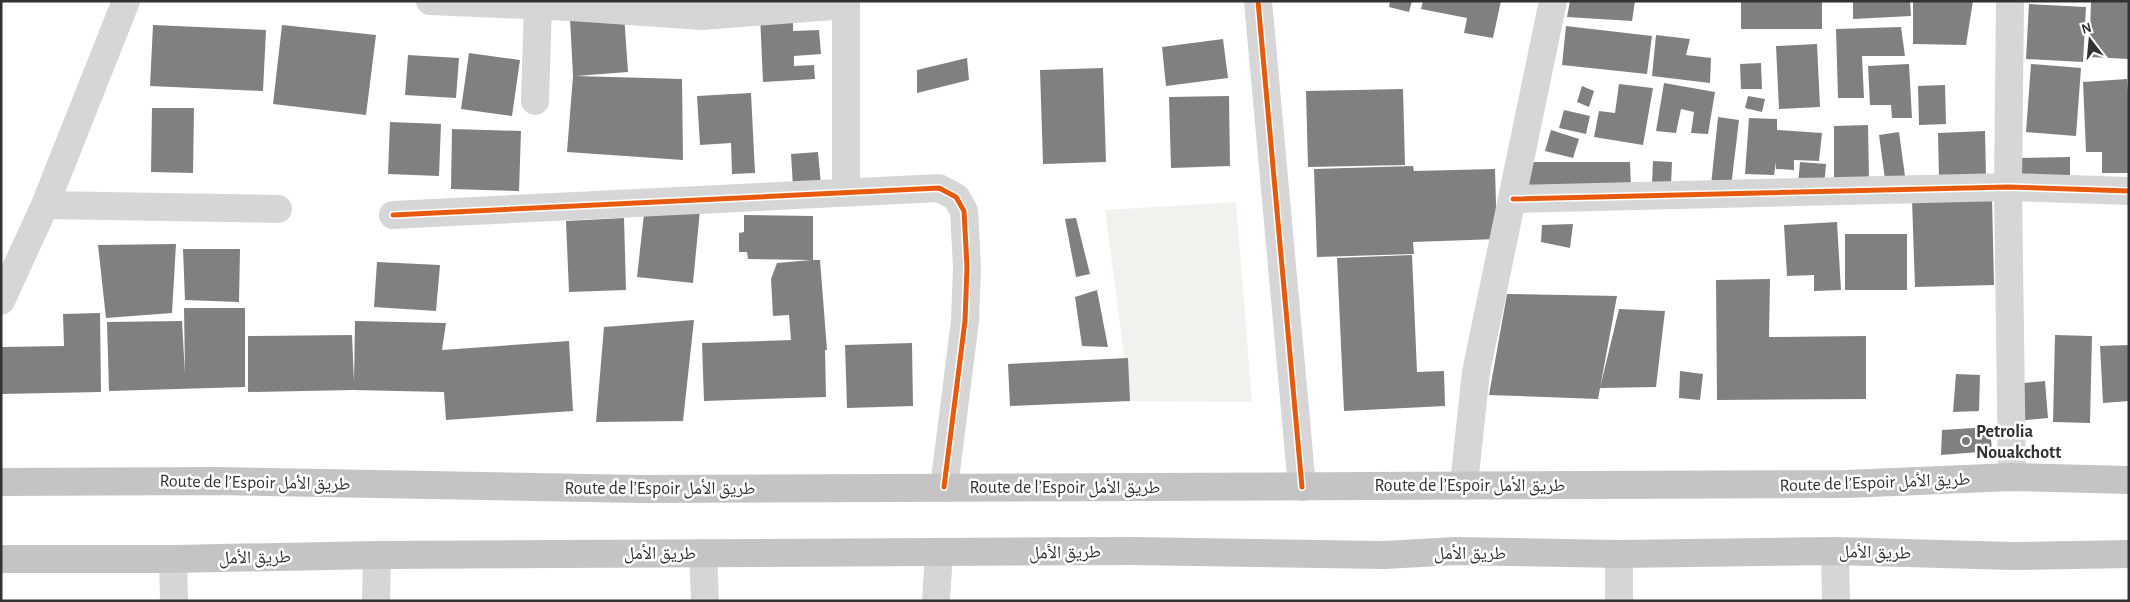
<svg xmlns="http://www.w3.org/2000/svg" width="2130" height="602" font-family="'Alegreya Sans','Noto Naskh Arabic',sans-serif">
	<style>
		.green { fill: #f0f3ed }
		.building { fill: #808080 }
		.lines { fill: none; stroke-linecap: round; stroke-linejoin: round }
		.street { stroke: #d6d6d6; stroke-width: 28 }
		.highway { stroke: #c4c4c4; stroke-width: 28 }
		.cycleway-casing { stroke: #fff; stroke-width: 8 }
		.cycleway { stroke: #e8590c; stroke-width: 5 }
		.poi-dot { fill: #7a7a7a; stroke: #fff; stroke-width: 2 }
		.labels { text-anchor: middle; stroke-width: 5; stroke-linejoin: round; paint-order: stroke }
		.poi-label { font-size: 18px; font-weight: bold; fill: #323232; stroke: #fff; text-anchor: start }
		.street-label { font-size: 18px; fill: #323232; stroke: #fff }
	</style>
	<rect width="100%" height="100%" fill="#fff"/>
	<path class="green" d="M1236,202L1252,402L1130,401L1105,210Z"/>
	<path class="building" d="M1390,1H1412L1409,12L1389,7Z
		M1423,1H1501L1493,38L1464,33L1467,18L1421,9Z
		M1570,1H1635L1632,21L1567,17Z
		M1741,1H1822V29H1741Z
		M1853,1H1910L1911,16L1853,19Z
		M1913,1H1973L1966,45L1913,44Z
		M2091,1H2129V59L2089,57Z
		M2029,4L2086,7L2083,62L2026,59Z
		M793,13V31L819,30L821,54L794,56V66L814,65L815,79L763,82L760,15Z
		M624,14L628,72L576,76L682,79L683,160L567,152L573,76L570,18Z
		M153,25L266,30L263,91L150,86Z
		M282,25L376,35L366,115L273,104Z
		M1566,26L1652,36L1647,74L1562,65Z
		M1901,27L1905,56H1862L1864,98H1838L1836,29Z
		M1656,35L1690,39L1686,55L1711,58L1710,83L1652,76Z
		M1223,39L1228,78L1166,86L1162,47Z
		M1817,44L1820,107L1779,109L1776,46Z
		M469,53L520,60L512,116L461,109Z
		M408,55L459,58L456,98L405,95Z
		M967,58L969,80L917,93V70Z
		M1761,63L1762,89H1741L1740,64Z
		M1909,64L1912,118H1892L1891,105H1870L1868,66Z
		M2031,64L2081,68L2076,136L2026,132Z
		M1103,68L1106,162L1043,164L1040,70Z
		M2127,79L2129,105V173H2102V152H2086L2083,82Z
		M1664,83L1715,92L1708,134L1691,133L1694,112L1681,109L1676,133L1656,131Z
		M1619,84L1653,88L1643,145L1594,137L1599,111L1615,113Z
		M1945,85L1946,124L1919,125L1918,86Z
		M1582,86L1594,91L1589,107L1577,102Z
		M1403,89L1405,165L1308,167L1306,91Z
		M751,93L755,173L732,174L731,143L700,145L697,96Z
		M1229,96L1230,166L1171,168L1169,97Z
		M1748,96L1765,99L1762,112L1745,108Z
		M152,108H194L193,173L151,172Z
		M1564,110L1590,116L1586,134L1559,128Z
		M1718,117L1739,120L1731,187L1711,185Z
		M1749,118L1777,119V130L1822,133L1819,161L1794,160V170L1776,169V162L1774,175L1745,174Z
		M390,122L441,124L439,176L388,174Z
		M1868,125L1869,179H1834V126Z
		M452,129L521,131L519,191L451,189Z
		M1551,130L1579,139L1573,158L1545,151Z
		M1985,131L1986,178L1939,179L1938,133Z
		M1899,132L1905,176L1885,179L1879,135Z
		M818,152L821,185L793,187L791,154Z
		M2070,157V179L2019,181L2018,158Z
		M1653,161L1672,162L1671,185L1652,184Z
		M1529,162H1630L1631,189H1529Z
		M1800,162L1826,164L1824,187L1798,185Z
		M1413,166L1414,171L1495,169L1497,239L1413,242L1414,254L1317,257L1314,169Z
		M1992,197L1994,285L1915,287L1912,200Z
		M645,205L700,210L693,283L637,277Z
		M744,215L813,216V260H820L827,350H825L826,397L704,401L702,343L791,340L789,315L773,316L771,279L777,263L811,260L748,259L747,252H739V233L744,232Z
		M624,218L626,290L569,292L566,221Z
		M1076,218L1090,274L1076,277L1065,219Z
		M1837,222L1841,290L1814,291V275L1787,276L1784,225Z
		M1573,224L1570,248L1541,242L1542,225Z
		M1845,234H1907V290H1845Z
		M176,244L172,313L106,318L98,245Z
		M183,249H240L239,302L185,300Z
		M1412,255L1417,372L1444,371L1445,406L1344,411L1337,258Z
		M377,262L440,265L436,311L374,307Z
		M1770,279L1769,337L1866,336V399L1717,400L1716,280Z
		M1097,290L1108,347L1082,346L1075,297Z
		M1507,294L1617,296L1598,399L1489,395Z
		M184,308H245V387L109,391L107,322L182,321L185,374Z
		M1619,309L1665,311L1656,387L1600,388Z
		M100,313L101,392L1,394V347L64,346L63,314Z
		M694,320L683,421L596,422L604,327Z
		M355,321L446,323L442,350L569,341L573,411L446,420L444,392L353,390L248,392V336L352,335L354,382Z
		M2055,335L2092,336L2090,423L2053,422Z
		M912,343L913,406L847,408L845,345Z
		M2129,345V401L2103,403L2100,346Z
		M1128,358L1130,401L1010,406L1008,364Z
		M1680,371L1703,374L1700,400L1679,398Z
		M1956,374L1980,375L1979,411L1953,412Z
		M2045,381L2048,418L2016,421L2013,384Z
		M1990,427L1992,451L1941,455L1942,430Z"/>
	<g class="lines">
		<path class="street" d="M430,1L571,7L702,16L846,5
			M1258,1L1302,487
			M2010,1L2008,187L2012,477
			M535,101L538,5
			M846,191V1
			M1513,199L2008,187L2129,191
			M45,205L278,209
			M393,215L939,188L956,197L964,211L967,267L965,321L944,487
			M1,301L45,205L126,1
			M1464,484L1476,372L1553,1
			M1835,551L1836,601
			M703,553L705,601
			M1619,554V601
			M173,559L174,601
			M376,601L377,555
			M936,601L939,553"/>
		<path class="highway" d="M1,482L215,481L642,489L1847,484L2012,477L2129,480
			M1,559H173L377,555L1132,551L1384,555L1456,551L1619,554L1835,551L2013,556L2129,554"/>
		<g class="cycleway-casing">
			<path id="cycleway" d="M1258,1L1302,487
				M1513,199L2008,187L2129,191
				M393,215L939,188L956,197L964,211L967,267L965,321L944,487"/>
		</g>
		<use href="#cycleway" class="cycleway"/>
	</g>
	<circle class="poi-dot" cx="1966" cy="441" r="5"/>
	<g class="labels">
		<g class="poi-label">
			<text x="1976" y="437">Petrolia<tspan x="1976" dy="21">Nouakchott</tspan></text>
		</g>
		<g class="street-label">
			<text transform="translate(255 482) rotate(1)" y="6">Route de l’Espoir طريق الأمل</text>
			<text transform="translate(1875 482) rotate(-2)" y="6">Route de l’Espoir طريق الأمل</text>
			<text x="1470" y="491">Route de l’Espoir طريق الأمل</text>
			<text x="1065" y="493">Route de l’Espoir طريق الأمل</text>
			<text x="660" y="494">Route de l’Espoir طريق الأمل</text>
			<text transform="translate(1065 552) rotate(-1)" y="6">طريق الأمل</text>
			<text transform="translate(1875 552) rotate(1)" y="6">طريق الأمل</text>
			<text x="660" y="559">طريق الأمل</text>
			<text x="1470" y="559">طريق الأمل</text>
			<text transform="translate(255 557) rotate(-1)" y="6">طريق الأمل</text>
		</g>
	</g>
	<rect width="2130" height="602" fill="none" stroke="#323232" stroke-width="5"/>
	<g transform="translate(2090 40) rotate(344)" stroke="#ffffff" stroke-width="4" paint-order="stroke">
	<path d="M0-4L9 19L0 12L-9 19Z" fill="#323232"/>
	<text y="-8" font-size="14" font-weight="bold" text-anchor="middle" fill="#323232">N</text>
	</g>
</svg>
